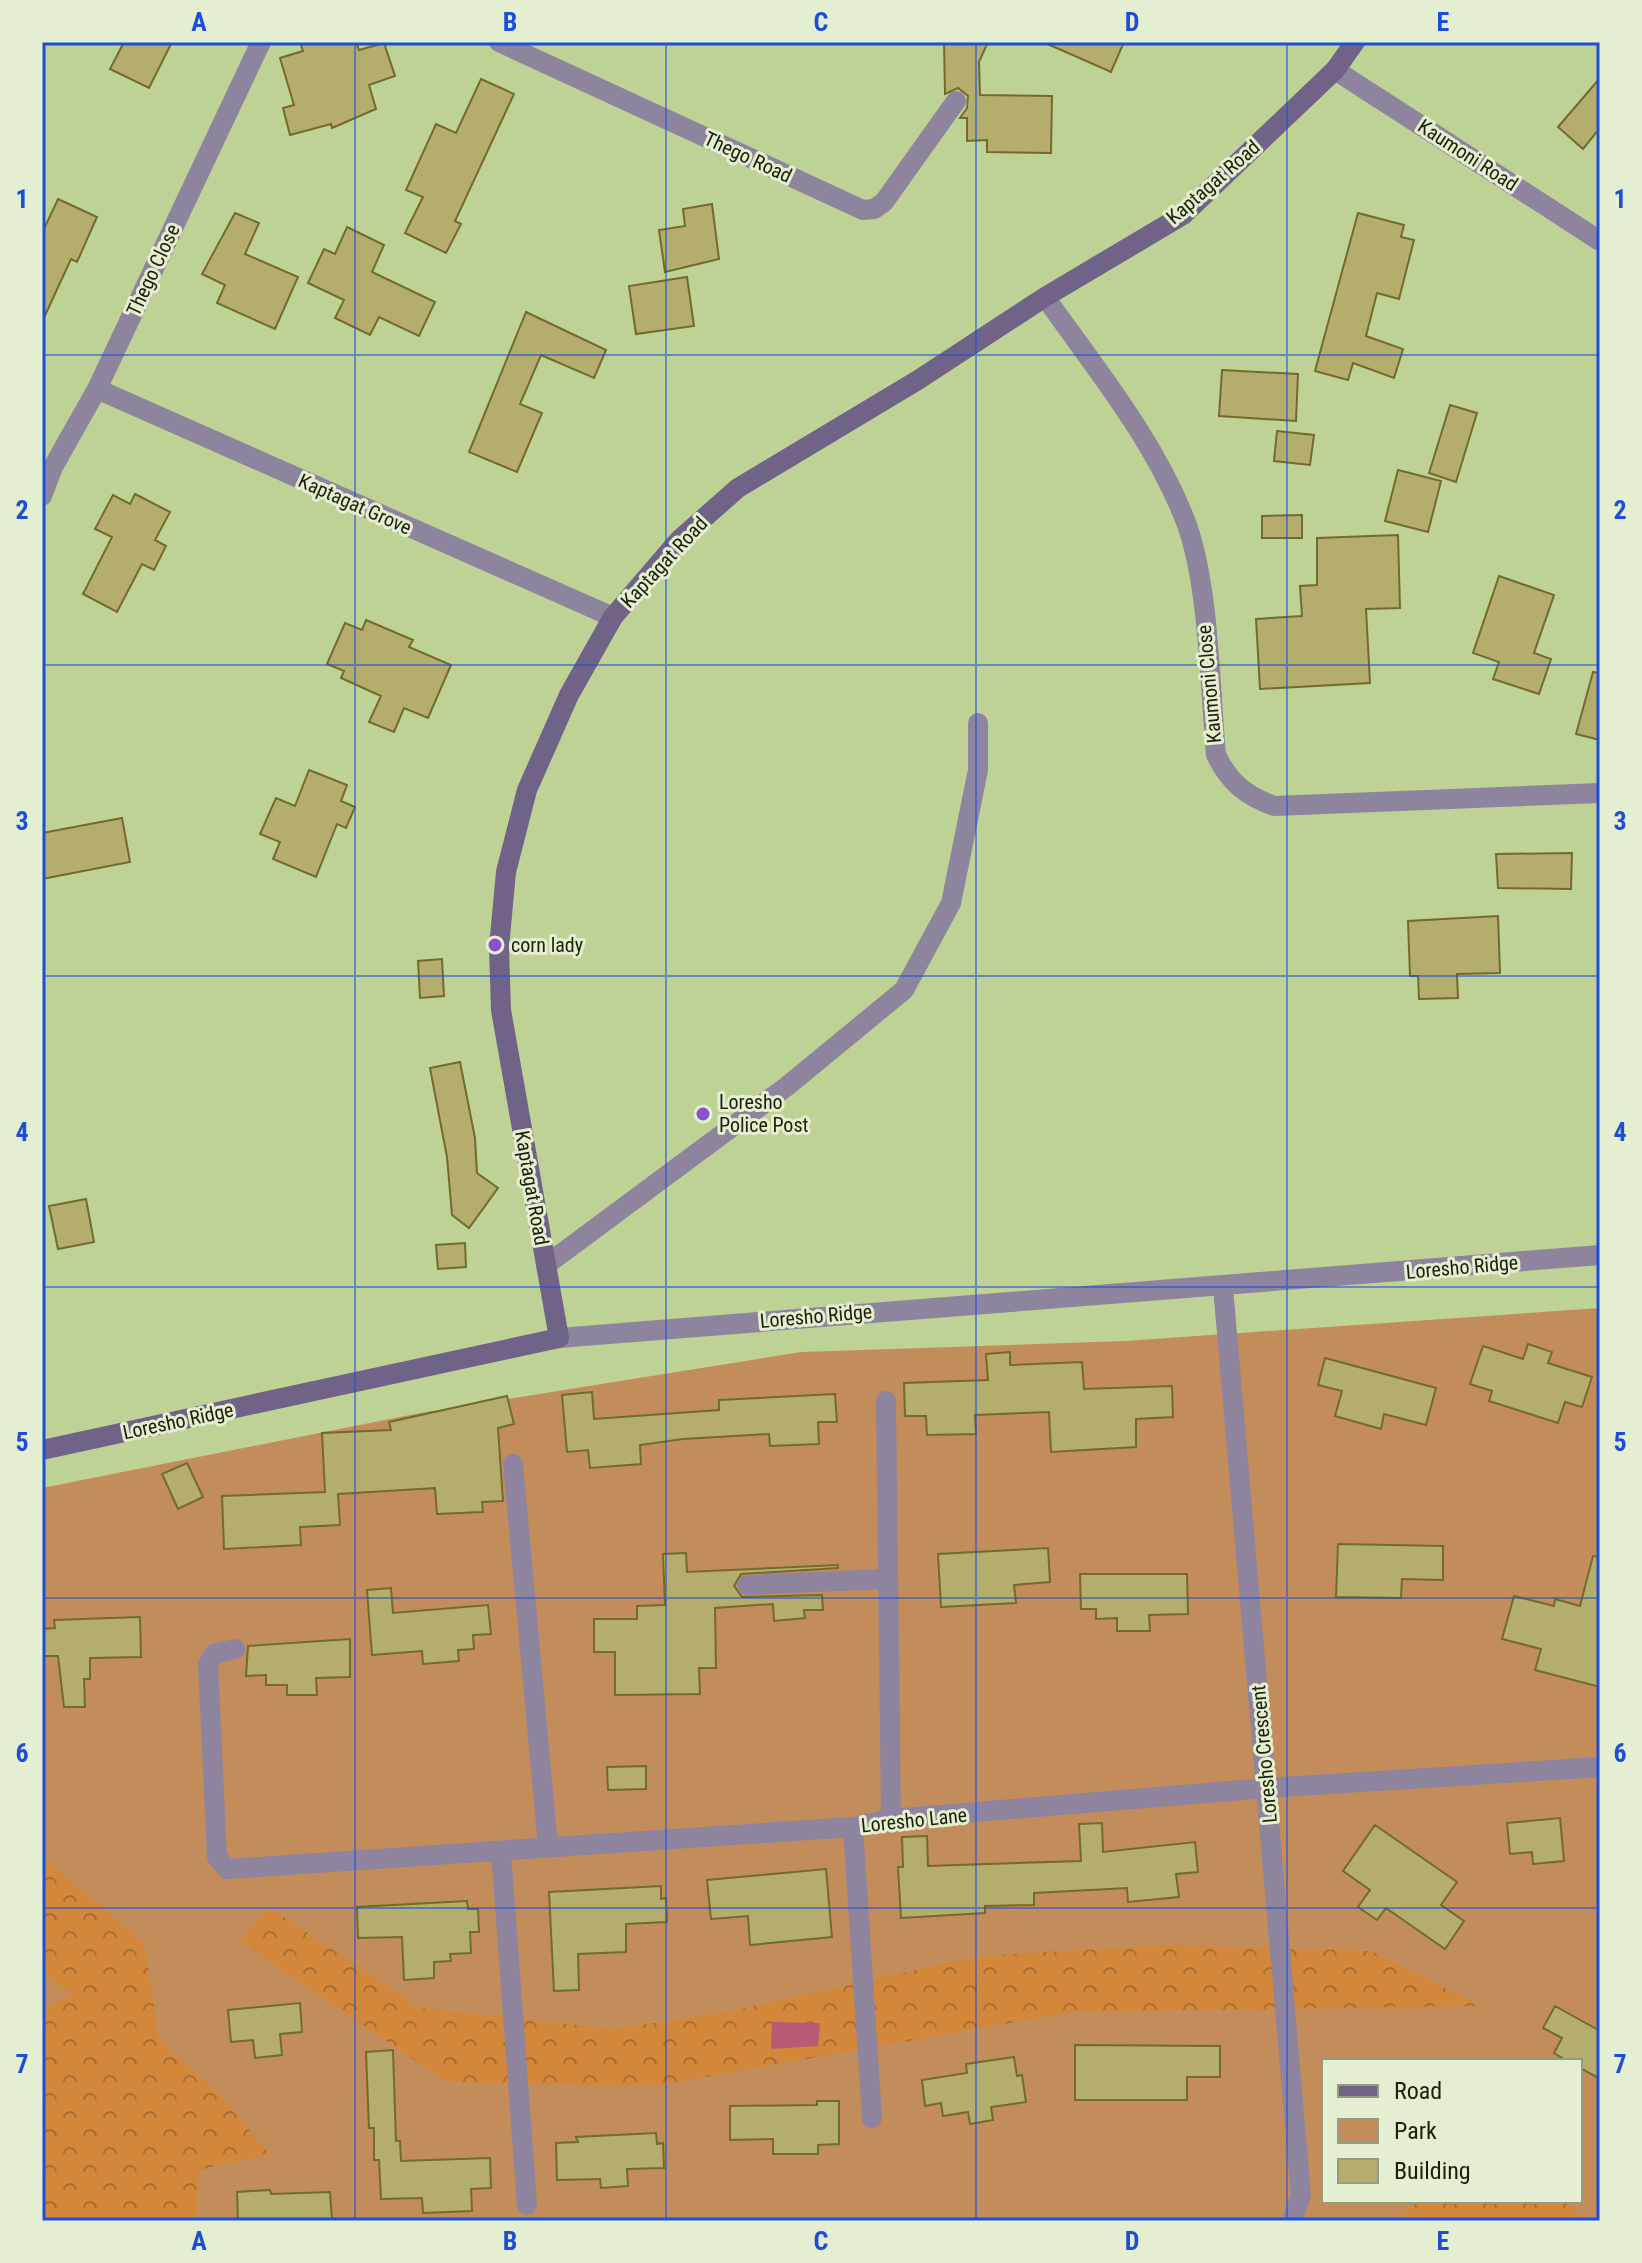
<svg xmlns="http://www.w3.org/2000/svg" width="1642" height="2263" font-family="'Roboto Condensed',sans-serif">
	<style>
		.green { fill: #c38c5b; fill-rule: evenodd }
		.forest { fill: url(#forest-crowns) }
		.water { fill: #ba5976 }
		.building { fill: #b4ad6e; stroke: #726b2c; stroke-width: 2 }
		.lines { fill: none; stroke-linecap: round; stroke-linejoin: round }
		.minor { stroke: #8e849d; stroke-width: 20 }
		.tertiary { stroke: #8e849d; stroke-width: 20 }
		.secondary { stroke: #716387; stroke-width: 20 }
		.grid { fill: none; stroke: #1d4ed8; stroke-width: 2; stroke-opacity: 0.55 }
		.poi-dot { fill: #8a52ca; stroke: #e4eed0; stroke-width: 3 }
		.labels { text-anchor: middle; stroke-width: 6; stroke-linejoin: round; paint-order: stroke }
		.street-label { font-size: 20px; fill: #1a2008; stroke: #e4eed0 }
		.poi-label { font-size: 20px; fill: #1a2008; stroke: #e4eed0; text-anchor: start }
		.neatline { fill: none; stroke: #1d4ed8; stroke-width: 3 }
		.grid-label { font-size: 26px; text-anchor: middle; font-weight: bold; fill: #1d4ed8 }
	</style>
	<defs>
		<pattern id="forest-crowns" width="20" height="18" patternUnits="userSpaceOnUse" patternTransform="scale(2)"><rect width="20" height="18" fill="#d2873b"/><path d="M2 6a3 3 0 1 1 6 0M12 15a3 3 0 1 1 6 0" fill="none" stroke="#aa6e30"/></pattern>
	</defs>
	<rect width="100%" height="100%" fill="#bed295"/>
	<path class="green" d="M1600,1308V2221H42V1488L420,1413L801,1352L1125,1341ZM1324,2061H1580V2201H1324Z"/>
	<path class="forest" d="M42,1857L144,1943L159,2040L222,2097L269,2154L199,2170L196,2221H42V2011L72,1994L42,1974Z
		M269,1907L420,2008L613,2029L727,2012L979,1956L1167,1945L1371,1951L1481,2006L1072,2012L653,2086L447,2082L240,1941Z
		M1418,2201H1564L1578,2212L1579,2221H1398Z"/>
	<path class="water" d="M772,2022L820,2023L818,2046L771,2049Z"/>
	<path class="building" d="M124,42H172L149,88L110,69Z
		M300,42H356L359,50L384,43L395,76L369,85L376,109L332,128L331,124L290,135L283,108L294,105L280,58L303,51Z
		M944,42H988L979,62L980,95L1052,96L1051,153L987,152V140L967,141V118H960L967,108L968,96L958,88L945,94Z
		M1043,42H1124L1111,72Z
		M1600,78V128L1583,149L1558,127Z
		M481,79L514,94L455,221L461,224L446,253L405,233L423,197L406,190L436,124L456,133Z
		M58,199L97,217L77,262L71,259L42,322V233Z
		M712,204L719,259L665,272L659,230L685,226L683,209Z
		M235,213L259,223L245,254L298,277L275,329L217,303L225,285L202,274Z
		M1358,213L1404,225L1401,237L1414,240L1399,299L1377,293L1366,336L1403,349L1394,378L1353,363L1348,380L1315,371Z
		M347,227L384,245L372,272L435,302L419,336L379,317L370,335L335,318L344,300L308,283L324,249L335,254Z
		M687,277L694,326L636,334L629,286Z
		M526,312L606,350L594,378L541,355L520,404L542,413L517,472L469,452Z
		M1222,370L1298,374L1296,421L1219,416Z
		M1450,405L1477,413L1456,482L1429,473Z
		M1277,431L1314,435L1310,465L1274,461Z
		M1398,470L1441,481L1428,532L1385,521Z
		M135,494L170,512L155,540L166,546L154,570L142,564L117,612L83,594L112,537L95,529L113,495L130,504Z
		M1302,515V538H1262V516Z
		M1398,535L1400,608L1366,609L1370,683L1260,689L1256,619L1302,616L1300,586L1317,585V538Z
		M1499,576L1554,595L1534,653L1551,659L1539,694L1493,679L1499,662L1473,653Z
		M366,620L413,640L409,647L451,665L428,718L404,708L394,732L369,722L381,696L341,678L344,671L327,664L345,623L362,630Z
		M1593,672L1600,673V740L1576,734Z
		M309,770L347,785L341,801L355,807L346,828L337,824L316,877L273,859L280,842L260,834L276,798L295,806Z
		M122,818L130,862L42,879V833Z
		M1572,853L1571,889L1498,888L1496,854Z
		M1498,916L1500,973L1457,974L1458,998L1419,999L1418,976H1410L1408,921Z
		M442,959L444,996L420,998L418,961Z
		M460,1062L475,1138L477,1173L498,1188L469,1228L452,1215L447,1157L430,1068Z
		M86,1199L94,1242L58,1249L49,1206Z
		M465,1243L466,1267L438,1269L436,1245Z
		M1528,1344L1552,1352L1548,1363L1592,1377L1582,1407L1565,1402L1558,1423L1489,1401L1492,1391L1470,1384L1483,1346L1523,1359Z
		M1010,1352V1365L1082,1362L1084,1389L1172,1386L1173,1417L1136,1419V1447L1051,1452L1049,1412L975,1415L976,1434L927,1435L926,1416H905L904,1383L988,1380L986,1354Z
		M1325,1358L1436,1388L1426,1425L1384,1414L1381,1429L1335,1416L1342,1391L1318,1385Z
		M592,1392L594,1419L719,1410V1400L835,1394L837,1422H818L819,1444L770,1446L769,1434L683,1439L640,1445L641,1464L590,1468L588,1450L567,1452L562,1395Z
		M507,1396L514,1424L498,1428L503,1501L482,1502L483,1512L437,1514L435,1488L338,1494L340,1525L300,1527L301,1545L224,1549L222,1496L325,1492L322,1433L391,1430L389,1422Z
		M187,1463L203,1497L178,1509L162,1474Z
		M1338,1544L1443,1546V1580L1402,1579L1401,1598L1336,1597Z
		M1048,1548L1050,1582L1014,1585L1016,1603L941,1607L938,1554Z
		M686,1553L687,1572L838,1565V1568L741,1574L734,1586L742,1597L822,1595L823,1610H804L805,1618L774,1621L773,1604L715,1608L716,1668H699L700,1694L615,1695V1652H594V1619H637V1606L665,1605L663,1554Z
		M1593,1556L1600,1557V1687L1535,1670L1541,1649L1502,1639L1514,1596L1554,1606L1555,1599L1580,1606Z
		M1080,1574H1187L1188,1614L1149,1615L1150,1631H1117V1618L1096,1619V1609H1081Z
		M391,1588L393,1613L488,1605L491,1634L473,1635L474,1649L458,1650L459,1661L423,1664L422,1651L372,1655L367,1590Z
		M140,1617L141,1657L90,1658V1679H84L85,1707H64L58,1656H42V1629L55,1628L54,1620Z
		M350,1639V1677L316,1678L317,1695H287V1685H266V1675L246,1676L248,1646Z
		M646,1766V1789L608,1790L607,1767Z
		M1560,1818L1564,1861L1533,1864L1532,1852L1510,1854L1507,1823Z
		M1102,1823L1103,1852L1195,1842L1198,1872L1176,1874L1179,1897L1128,1902L1127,1888L1034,1893V1905L985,1906V1913L901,1918L898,1867H903L902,1837L927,1836L928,1866L1081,1861L1079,1824Z
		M1375,1825L1457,1882L1441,1905L1464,1921L1445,1949L1386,1908L1377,1920L1358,1907L1370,1890L1343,1871Z
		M826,1869L832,1937L750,1945L748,1916L711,1919L707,1880Z
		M661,1886V1899L666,1898L667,1922L626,1924V1952L578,1954L579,1990L554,1991L549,1892Z
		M467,1901L468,1909H478L479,1932H470L471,1953L450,1954L451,1961L434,1962V1978L404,1980L402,1937L358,1938L357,1907Z
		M300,2003L302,2032L280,2034L282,2055L255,2058L253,2040L231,2042L228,2010Z
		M1555,2006L1600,2031V2079L1580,2068V2061H1567L1554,2053L1562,2038L1543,2028Z
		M1075,2045L1220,2046V2077H1187V2100H1075Z
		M393,2050L396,2141H400L401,2161L490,2158L491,2188L471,2189L472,2211L423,2213L422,2198L381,2199L379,2160H374V2128H369L366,2052Z
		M1014,2057L1017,2076L1022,2075L1026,2102L991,2107L993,2120L970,2124L968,2112L943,2116L941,2103L925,2106L922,2080L967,2073L966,2064Z
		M817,2101H839V2144L818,2145V2154H773V2139L730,2140V2106L817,2105Z
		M656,2133L657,2144L663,2143L664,2168L627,2169L628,2186L601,2188L600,2179L557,2180L556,2143L578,2142L576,2137Z
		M270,2190L271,2194L330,2192L332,2221H238L237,2192Z"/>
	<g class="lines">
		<path class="minor" d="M499,42L863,210L874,209L884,202L956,101
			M1335,70L1600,241
			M1045,297C1096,369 1156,442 1187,525C1209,587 1210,688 1216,755C1230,783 1245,795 1274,806L1600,793
			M97,389L613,617
			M42,496L53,467L97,389L261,42
			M546,1265L786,1087L904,990L951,903L978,770V723
			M1223,1287L1301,2195L1292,2221
			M886,1401L891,1819
			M513,1464L548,1847
			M747,1585L887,1579
			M235,1649L214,1654L208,1664L217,1857L227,1869L853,1827L891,1819L1267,1788L1600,1767
			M853,1827L872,2118
			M501,1851L527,2205"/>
		<path class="tertiary" d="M559,1338L1600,1255"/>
		<path class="secondary" d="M42,1450L559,1338L501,1010L499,947L506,872L527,790L569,695L613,617L679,540L738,488L918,380L1045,297L1183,215L1335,70L1355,42"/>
	</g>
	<path class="grid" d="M355,42V2221M666,42V2221M976,42V2221M1287,42V2221M42,355H1600M42,665H1600M42,976H1600M42,1287H1600M42,1598H1600M42,1908H1600"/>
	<g class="poi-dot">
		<circle cx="495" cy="945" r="8"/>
		<circle cx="703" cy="1114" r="8"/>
	</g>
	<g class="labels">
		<g class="street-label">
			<text transform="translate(1468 155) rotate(33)" y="7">Kaumoni Road</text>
			<text transform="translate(748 157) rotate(25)" y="7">Thego Road</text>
			<text transform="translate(1213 182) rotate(-41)" y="7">Kaptagat Road</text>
			<text transform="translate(153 270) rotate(-65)" y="7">Thego Close</text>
			<text transform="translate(355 504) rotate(24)" y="7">Kaptagat Grove</text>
			<text transform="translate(664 562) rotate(-47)" y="7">Kaptagat Road</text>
			<text transform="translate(1209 684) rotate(-95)" y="7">Kaumoni Close</text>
			<text transform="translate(532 1188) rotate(80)" y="7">Kaptagat Road</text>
			<text transform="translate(1462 1267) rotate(-5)" y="7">Loresho Ridge</text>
			<text transform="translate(816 1316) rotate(-5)" y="7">Loresho Ridge</text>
			<text transform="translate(178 1421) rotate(-12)" y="7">Loresho Ridge</text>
			<text transform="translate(1264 1754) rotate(-95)" y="7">Loresho Crescent</text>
			<text transform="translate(914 1820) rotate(-6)" y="7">Loresho Lane</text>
		</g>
		<g class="poi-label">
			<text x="511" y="952">corn lady</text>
			<text x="719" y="1109">Loresho<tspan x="719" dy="23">Police Post</tspan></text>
		</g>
	</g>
	<rect width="1642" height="2263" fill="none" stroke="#e4eed0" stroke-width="88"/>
	<rect x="1322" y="2059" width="260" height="144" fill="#e4eed0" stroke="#939c80" stroke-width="2"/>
	<rect x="1338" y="2085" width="40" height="12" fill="#716387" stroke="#939c80" stroke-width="2"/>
	<text x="1394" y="2099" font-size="24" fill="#1a2008">Road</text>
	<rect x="1338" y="2119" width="40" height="24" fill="#c38c5b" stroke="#939c80" stroke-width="2"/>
	<text x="1394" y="2139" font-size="24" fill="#1a2008">Park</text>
	<rect x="1338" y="2159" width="40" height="24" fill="#b4ad6e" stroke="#939c80" stroke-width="2"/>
	<text x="1394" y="2179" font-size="24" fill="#1a2008">Building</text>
	<rect x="44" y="44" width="1554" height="2175" class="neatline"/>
	<g class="grid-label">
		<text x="199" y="31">A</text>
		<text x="510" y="31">B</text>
		<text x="821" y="31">C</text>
		<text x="1132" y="31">D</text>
		<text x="1443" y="31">E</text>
		<text x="22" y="208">1</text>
		<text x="1620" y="208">1</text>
		<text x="22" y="519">2</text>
		<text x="1620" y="519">2</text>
		<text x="22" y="830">3</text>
		<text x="1620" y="830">3</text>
		<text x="22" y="1141">4</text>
		<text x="1620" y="1141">4</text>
		<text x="22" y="1451">5</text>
		<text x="1620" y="1451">5</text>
		<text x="22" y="1762">6</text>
		<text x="1620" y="1762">6</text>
		<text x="22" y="2073">7</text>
		<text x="1620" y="2073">7</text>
		<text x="199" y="2250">A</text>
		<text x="510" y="2250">B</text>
		<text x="821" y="2250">C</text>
		<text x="1132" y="2250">D</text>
		<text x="1443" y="2250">E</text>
	</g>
</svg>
